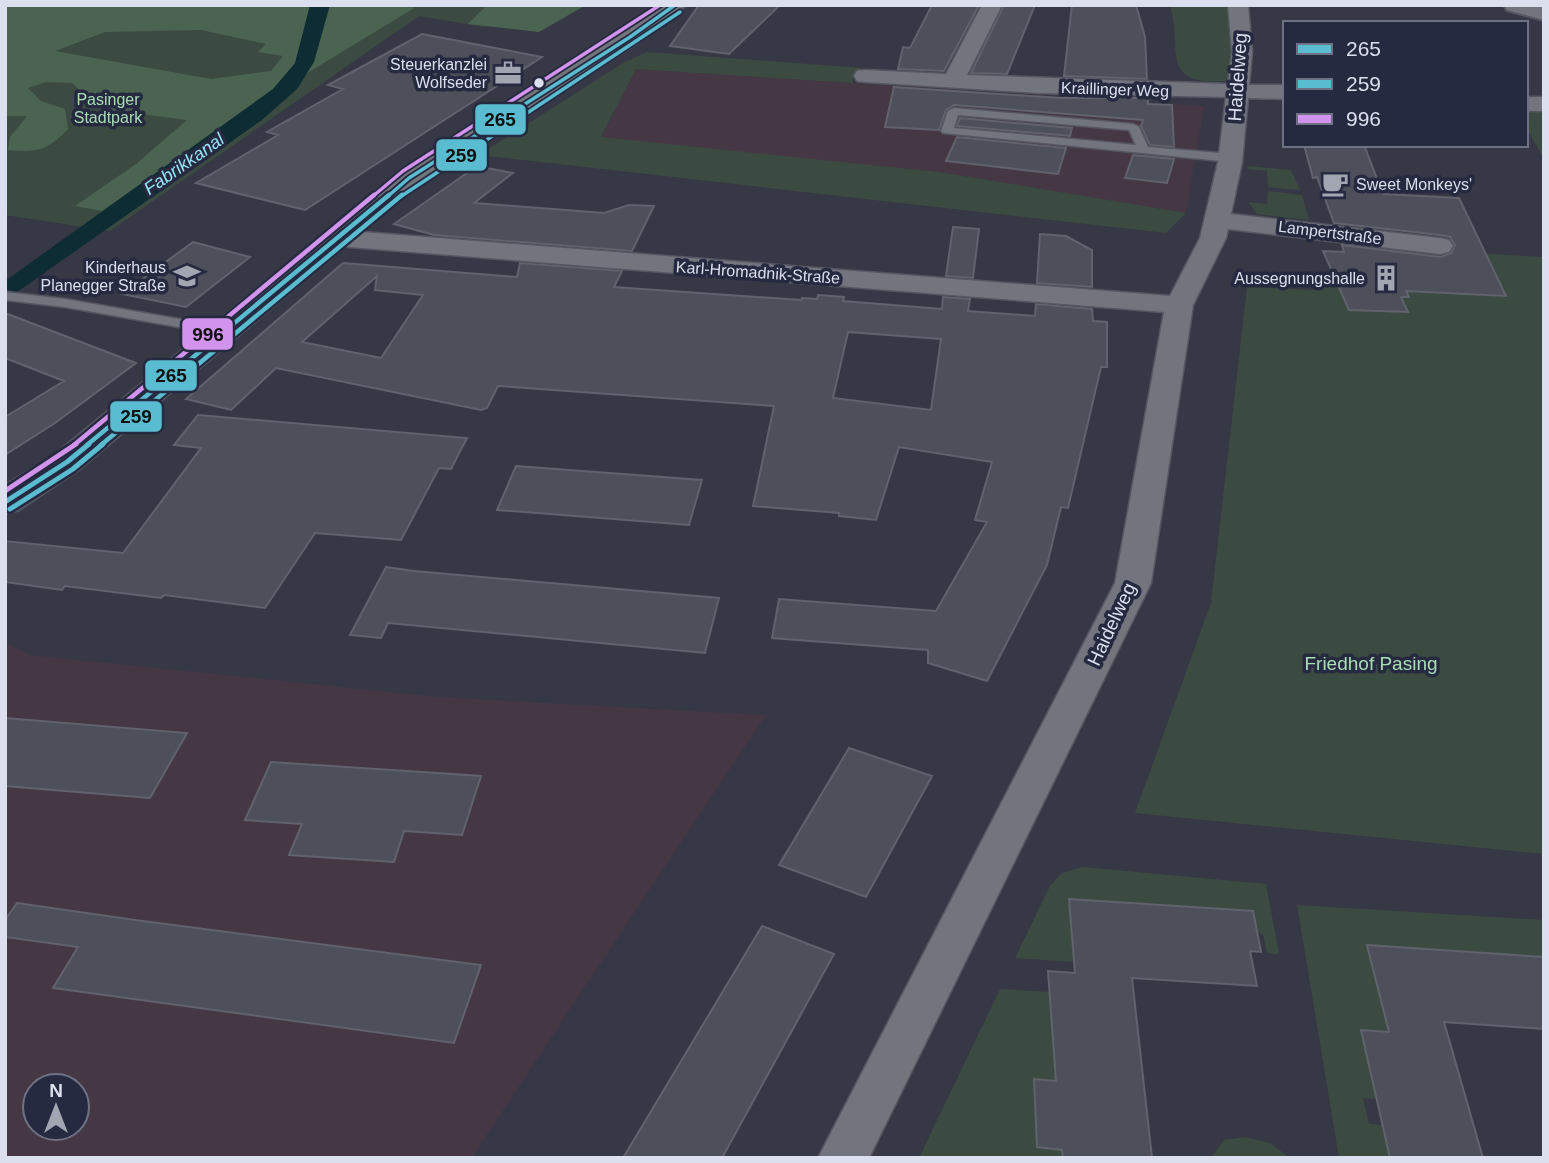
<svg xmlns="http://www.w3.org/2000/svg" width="1549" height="1163" font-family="Helvetica,sans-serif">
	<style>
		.industrial { fill: #453844; fill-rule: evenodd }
		.green { fill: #3c4b41 }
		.forest { fill: #4b6452; fill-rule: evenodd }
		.water { fill: #0d2c33 }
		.building { fill: #4d4f5a; stroke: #60626d; stroke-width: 2; fill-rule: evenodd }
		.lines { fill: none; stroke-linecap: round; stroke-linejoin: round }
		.service-casing { stroke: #555661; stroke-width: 3 }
		.minor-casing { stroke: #555661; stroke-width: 3 }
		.tertiary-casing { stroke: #555661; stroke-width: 4 }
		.secondary-casing { stroke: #555661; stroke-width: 4 }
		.service { fill: #72747e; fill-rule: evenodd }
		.minor { fill: #72747e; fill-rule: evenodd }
		.tertiary { fill: #72747e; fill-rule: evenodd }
		.secondary { fill: #73747b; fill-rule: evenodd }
		.bus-1-far2-casing { stroke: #262a40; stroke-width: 7 }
		.bus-1-far1-casing { stroke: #262a40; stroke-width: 9 }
		.bus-1-casing { stroke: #262a40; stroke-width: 10 }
		.bus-2-far2-casing { stroke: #262a40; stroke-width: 7 }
		.bus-2-far1-casing { stroke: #262a40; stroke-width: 9 }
		.bus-2-casing { stroke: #262a40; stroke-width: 10 }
		.bus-3-far2-casing { stroke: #262a40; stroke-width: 7 }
		.bus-3-far1-casing { stroke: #262a40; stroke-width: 9 }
		.bus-3-casing { stroke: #262a40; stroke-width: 10 }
		.bus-1-far2 { stroke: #5abcd0; stroke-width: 3.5 }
		.bus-1-far1 { stroke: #5abcd0; stroke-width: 4.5 }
		.bus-1 { stroke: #5abcd0; stroke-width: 5 }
		.bus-2-far2 { stroke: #5abcd0; stroke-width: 3.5 }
		.bus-2-far1 { stroke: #5abcd0; stroke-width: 4.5 }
		.bus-2 { stroke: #5abcd0; stroke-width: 5 }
		.bus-3-far2 { stroke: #d193ec; stroke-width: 3.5 }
		.bus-3-far1 { stroke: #d193ec; stroke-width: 4.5 }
		.bus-3 { stroke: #d193ec; stroke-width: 5 }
		.bus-dot { fill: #dcdfed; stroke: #262a40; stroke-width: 2.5 }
		.labels { text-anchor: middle; stroke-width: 7; stroke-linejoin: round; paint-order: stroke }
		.far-poi-label { font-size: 16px; fill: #dcdfed; stroke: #262a40; text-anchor: end }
		.far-street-label { font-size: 16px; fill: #dcdfed; stroke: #262a40 }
		.far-park-label { font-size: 16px; fill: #a8ddb2; stroke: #262a40 }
		.far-water-label { font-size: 18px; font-style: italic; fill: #97e5f6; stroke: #262a40 }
		.street-label { font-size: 19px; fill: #dcdfed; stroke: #262a40 }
		.park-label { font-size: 19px; fill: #a8ddb2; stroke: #262a40 }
		.line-badge { stroke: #262a40; stroke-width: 2.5 }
		.pale-badge-label { font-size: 19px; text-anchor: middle; font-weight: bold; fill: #111 }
	</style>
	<rect width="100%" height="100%" fill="#363845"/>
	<path class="industrial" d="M636,69L1204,106L1186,213L939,172L601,138Z
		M5,643L30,655L437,697L766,715L471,1158H5ZM35,1086H77V1128H35Z"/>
	<path class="green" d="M5,5H523L484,27L419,16L110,231L5,215Z
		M1170,5H1227C1231,22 1236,69 1225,81C1158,86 1183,47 1170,5Z
		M647,52L861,68L853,78V83L636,69L601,137L939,172L1186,213L1166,233L479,155L623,63Z
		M1526,110L1544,111V159L1526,127Z
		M1250,166L1291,170L1300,190L1268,187L1267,171L1248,169L1247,167Z
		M1268,191L1302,195L1309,220L1257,214L1248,202L1267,204Z
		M1366,247L1544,257V854L1135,813L1211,603L1247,287L1313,290L1319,289L1318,285H1337L1323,252L1368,253Z
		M1083,867L1266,884L1279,954L1267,953L1263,934L1257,933L1253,911L1069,899L1074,962L1015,958L1050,886L1062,873Z
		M1297,905L1544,920V957L1367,945L1389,1032L1361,1031L1377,1099L1363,1098L1369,1124L1383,1125L1390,1158H1339Z
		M1000,989L1050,992L1056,1081L1035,1079L1037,1147L1062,1150L1063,1158H919Z
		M1245,1137L1270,1143L1290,1158H1211L1224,1140Z"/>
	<path class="forest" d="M5,5H408L414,8L237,116L102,211L75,206L136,164L187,120L101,109L72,83L46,82L28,88L41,101L65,109L68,129C48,150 37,153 8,150L10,137L27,116H5ZM201,30L266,44L258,52L283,56L271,71L211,79L55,51L105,32Z
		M487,5H586L539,32L468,24Z"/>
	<path class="water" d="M310,5H330L314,62L297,89L262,120L17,292L5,289V281L273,89L295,63Z"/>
	<path class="building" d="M699,5H780L729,54L670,46Z
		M932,5H979L944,71L898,69L903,47L910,48Z
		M1004,5H1035L1007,74L971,73Z
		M1072,5H1136L1145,37L1147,79L1064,76Z
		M422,34L542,57L305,210L196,183L278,135L267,132L343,89L328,85Z
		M894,87L1061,98H1148V104L1172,105L1174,147L1150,145L1141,126L1143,120L954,105L946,110L939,130L885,127Z
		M960,118L1072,128L1070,136L957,126Z
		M957,137L1066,148L1058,174L946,161Z
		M1304,145H1364L1383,194L1459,198L1506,296L1406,291L1409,297H1401L1408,312L1349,310L1323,251L1344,252L1342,245L1441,257L1451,253L1455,245L1450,237L1440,235L1334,223L1317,177L1313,178Z
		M1133,155L1174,159L1167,183L1125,178Z
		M477,166L513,173L474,203L604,213L629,205L654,206L632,251L434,235L394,224Z
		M953,227L979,229L973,278L946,276Z
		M1040,234L1066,236L1092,250V287L1037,283Z
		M193,242L250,257L186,307L122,294Z
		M343,263L517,277L520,263L622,271L614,287L801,300L802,298L817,299L818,295L844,297L843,301L942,309L943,297L970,299L968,311L1035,316L1036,304L1092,309L1093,321L1107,322V367H1101L1068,508L1061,507L1047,565L987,681L928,663V650L772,638L779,599L936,611L987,522L975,520L992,462L899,447L876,520L839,516V513L753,506L774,406L498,386L487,408L481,410L276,368L231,410L186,399ZM377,276L375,290L423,295L381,358L302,342ZM848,332L941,339L931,410L833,398Z
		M5,313L136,363L55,423L5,455V417L64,381L5,358Z
		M198,415L467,438L451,469L439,468L401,540L315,533L265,608L164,595L161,598L65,586L62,590L5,582V541L123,553L201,448L174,445Z
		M516,466L702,480L689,525L497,510Z
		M386,567L414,571L719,598L705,653L388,623L381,638L350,635Z
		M5,718L187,733L150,798L5,786Z
		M849,748L932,776L866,897L779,865Z
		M271,762L481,776L462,835L404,831L394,862L289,855L302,824L245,820Z
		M1069,899L1253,911L1261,952L1250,951L1257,986L1132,978L1152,1158H1063L1062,1150L1037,1147L1034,1079L1056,1081L1048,971L1075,973Z
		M17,903L135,920L481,965L454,1043L53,988L78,947L5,937V920Z
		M762,926L834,954L722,1158H623Z
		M1367,945L1544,957V1029L1444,1022L1483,1158H1390L1361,1030L1389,1032Z"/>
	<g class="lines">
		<g class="service-casing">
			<path id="service" d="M954,108L1133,124L1139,127L1148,147L1231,154L1237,158L1231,162L943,133L941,131L948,111ZM958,115L1129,130L1136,145L954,128Z
				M5,292L65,299L224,327L231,331L224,335L65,307L5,300Z"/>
		</g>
		<g class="minor-casing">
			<path id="minor" d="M982,5H1002L967,75L1228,84L1232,52L1228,5H1248L1252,52L1249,85H1285V99L1248,98L1242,162L1231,214L1440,238L1449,240L1453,246L1449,252L1440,254L1228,229L1226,238L1193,305L1151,583L869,1158H818L1115,583L1164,312L337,246L328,243L324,238L328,233L337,230L1170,296L1200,238L1218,162L1226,97L1038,93L865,82L857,81L854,76L857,71L865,70L946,74Z
				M1526,97H1544V111H1526Z"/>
		</g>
		<g class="tertiary-casing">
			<path id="tertiary" d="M1504,5L1544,7V20L1507,10Z"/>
		</g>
		<g class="secondary-casing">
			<path id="secondary" d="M661,5H686L638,42L418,184L79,469L18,510L5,513V486L55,455L400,172Z"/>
		</g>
		<use href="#service" class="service"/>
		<use href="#minor" class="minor"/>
		<use href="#tertiary" class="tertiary"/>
		<use href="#secondary" class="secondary"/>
		<g class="bus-1-far2-casing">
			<path id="bus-1-far2" d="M387,197L409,178L630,37L675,5"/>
		</g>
		<g class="bus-1-far1-casing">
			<path id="bus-1-far1" d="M87,445L389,195"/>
		</g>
		<g class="bus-1-casing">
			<path id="bus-1" d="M5,502L67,462L89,444"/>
		</g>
		<g class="bus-2-far2-casing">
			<path id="bus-2-far2" d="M400,197L680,12"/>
		</g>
		<g class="bus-2-far1-casing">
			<path id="bus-2-far1" d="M101,445L402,195"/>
		</g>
		<g class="bus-2-casing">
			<path id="bus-2" d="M10,509L73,469L103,444"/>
		</g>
		<g class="bus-3-far2-casing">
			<path id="bus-3-far2" d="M372,197L403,171L660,5"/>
		</g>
		<g class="bus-3-far1-casing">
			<path id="bus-3-far1" d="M74,445L374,195"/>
		</g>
		<g class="bus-3-casing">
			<path id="bus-3" d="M5,491L76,444"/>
		</g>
		<use href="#bus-1-far2" class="bus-1-far2"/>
		<use href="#bus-1-far1" class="bus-1-far1"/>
		<use href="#bus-1" class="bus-1"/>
		<use href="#bus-2-far2" class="bus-2-far2"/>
		<use href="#bus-2-far1" class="bus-2-far1"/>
		<use href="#bus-2" class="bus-2"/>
		<use href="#bus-3-far2" class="bus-3-far2"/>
		<use href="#bus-3-far1" class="bus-3-far1"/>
		<use href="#bus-3" class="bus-3"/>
	</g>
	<defs>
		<g id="office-bare" transform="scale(2.1)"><path d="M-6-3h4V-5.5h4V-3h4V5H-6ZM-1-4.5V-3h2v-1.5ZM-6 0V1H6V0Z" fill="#a2a5b2" stroke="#262a40" stroke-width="2.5" paint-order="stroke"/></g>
		<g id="cafe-bare" transform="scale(2.1)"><path d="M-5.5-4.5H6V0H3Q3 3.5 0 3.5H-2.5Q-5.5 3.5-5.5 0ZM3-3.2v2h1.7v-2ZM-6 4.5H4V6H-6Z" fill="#a2a5b2" stroke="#262a40" stroke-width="2.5" paint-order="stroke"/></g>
		<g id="school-bare" transform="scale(2.1)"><path d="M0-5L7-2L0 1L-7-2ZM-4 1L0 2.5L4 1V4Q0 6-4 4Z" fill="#a2a5b2" stroke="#262a40" stroke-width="2.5" paint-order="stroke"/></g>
		<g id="building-bare" transform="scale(2.1)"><path d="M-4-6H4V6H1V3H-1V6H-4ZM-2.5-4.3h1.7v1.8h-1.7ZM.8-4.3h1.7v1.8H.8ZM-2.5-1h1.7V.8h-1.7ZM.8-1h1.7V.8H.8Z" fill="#a2a5b2" stroke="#262a40" stroke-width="2.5" paint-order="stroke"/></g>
	</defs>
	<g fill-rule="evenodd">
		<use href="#office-bare" x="508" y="73"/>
		<use href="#cafe-bare" x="1335" y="184"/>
		<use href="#school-bare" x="187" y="276"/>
		<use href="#building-bare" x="1386" y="278"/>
	</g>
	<circle class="bus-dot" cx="539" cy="83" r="6"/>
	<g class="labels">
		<g class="far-poi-label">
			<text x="487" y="70">Steuerkanzlei<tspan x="487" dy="18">Wolfseder</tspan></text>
			<text x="1356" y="190" text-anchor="start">Sweet Monkeys'</text>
			<text x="166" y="273">Kinderhaus<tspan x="166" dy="18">Planegger Straße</tspan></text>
			<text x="1365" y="284">Aussegnungshalle</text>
		</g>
		<g class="far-street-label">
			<text transform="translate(1115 89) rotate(2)" y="6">Kraillinger Weg</text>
			<text transform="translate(1330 232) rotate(7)" y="6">Lampertstraße</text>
			<text transform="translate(758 272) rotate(4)" y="6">Karl-Hromadnik-Straße</text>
		</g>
		<g class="far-park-label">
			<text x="108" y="105">Pasinger<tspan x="108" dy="18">Stadtpark</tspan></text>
		</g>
		<g class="far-water-label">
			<text transform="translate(184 164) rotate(-35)" y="6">Fabrikkanal</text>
		</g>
		<g class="street-label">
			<text transform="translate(1237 77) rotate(-86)" y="7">Haidelweg</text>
			<text transform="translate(1111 624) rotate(-65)" y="7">Haidelweg</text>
		</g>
		<g class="park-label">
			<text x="1371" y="670">Friedhof Pasing</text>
		</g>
	</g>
	<g class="line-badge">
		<rect x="474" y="103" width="53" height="33" rx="7" fill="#5abcd0"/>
		<rect x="435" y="138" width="53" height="34" rx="7" fill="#5abcd0"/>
		<rect x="181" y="317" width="53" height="34" rx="7" fill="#d193ec"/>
		<rect x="144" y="359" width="54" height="33" rx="7" fill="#5abcd0"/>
		<rect x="109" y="400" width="54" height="33" rx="7" fill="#5abcd0"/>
	</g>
	<g class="pale-badge-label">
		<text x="500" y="126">265</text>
		<text x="461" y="162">259</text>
		<text x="208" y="341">996</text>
		<text x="171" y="382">265</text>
		<text x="136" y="423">259</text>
	</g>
	<rect width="1549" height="1163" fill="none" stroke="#dcdfed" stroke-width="14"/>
	<rect x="1283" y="21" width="245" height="126" fill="#262a40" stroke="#6f7285" stroke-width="2"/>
	<rect x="1297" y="44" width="35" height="10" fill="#5abcd0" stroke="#6f7285" stroke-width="2"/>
	<text x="1346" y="56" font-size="21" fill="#dcdfed">265</text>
	<rect x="1297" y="79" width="35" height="10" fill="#5abcd0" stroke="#6f7285" stroke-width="2"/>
	<text x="1346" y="91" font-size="21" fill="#dcdfed">259</text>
	<rect x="1297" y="114" width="35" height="10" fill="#d193ec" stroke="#6f7285" stroke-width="2"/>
	<text x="1346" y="126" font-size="21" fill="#dcdfed">996</text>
	<g transform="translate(56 1107)"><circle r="33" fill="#262a40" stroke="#6f7285" stroke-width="2"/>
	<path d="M0-5L12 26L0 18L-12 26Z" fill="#a2a5b2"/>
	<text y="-10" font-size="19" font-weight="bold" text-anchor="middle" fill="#dcdfed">N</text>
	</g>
</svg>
